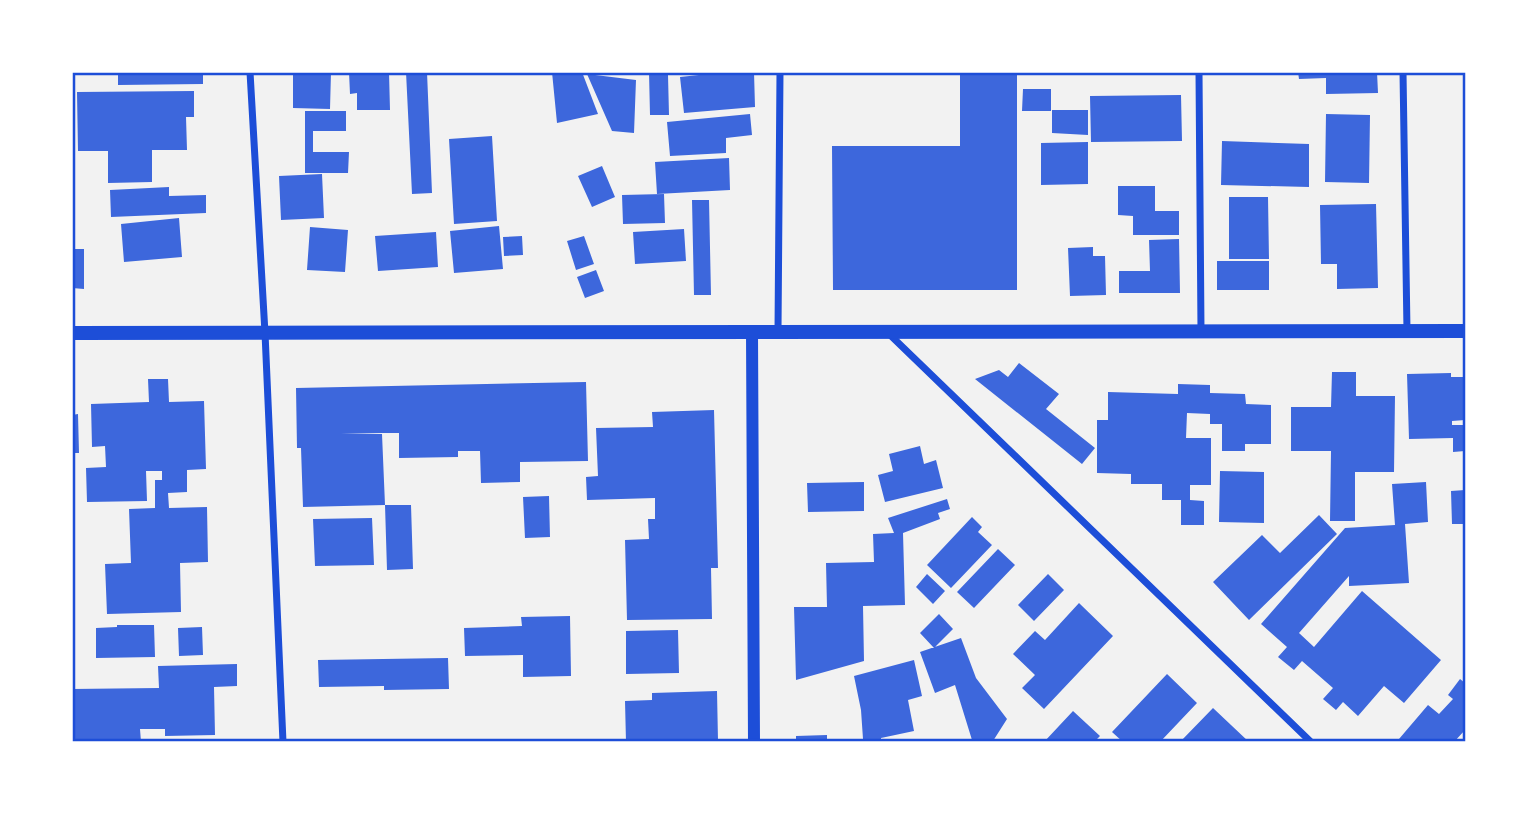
<svg xmlns="http://www.w3.org/2000/svg" width="1537" height="814" font-family="Bitter,serif">
	<style>
		.building { fill: #3d67dc }
		.lines { fill: none; stroke-linecap: round; stroke-linejoin: round }
		.minor { stroke: #1d4ed8; stroke-width: 7 }
		.tertiary { stroke: #1d4ed8; stroke-width: 12 }
		.secondary { stroke: #1d4ed8; stroke-width: 14 }
		.neatline { fill: none; stroke: #1d4ed8; stroke-width: 2.5 }
	</style>
	<rect width="100%" height="100%" fill="#f2f2f2"/>
	<path class="building" d="M118,72H203V84L118,85Z
		M286,72H331L330,109L293,108V75H286Z
		M349,72H389L390,110H357V93L350,94Z
		M406,72H427L432,193L412,194Z
		M552,72H582L598,114L557,123Z
		M649,72H682V74L668,75L669,115H650Z
		M727,72H754L755,107L684,113L680,77Z
		M1298,72H1377L1378,93L1326,94V78L1299,79Z
		M587,74L636,80L634,133L612,131Z
		M960,75H1017V290H833L832,146H960Z
		M1023,89H1051V111H1022Z
		M194,91V117H186L187,150H152V182L108,183V151H78L77,92Z
		M1181,95L1182,141L1091,142L1090,96Z
		M1052,110H1088V135L1052,133Z
		M305,111H346V131H313V152H349L348,173H305Z
		M750,114L752,135L726,138V153L670,156L667,122Z
		M1326,114L1370,115L1369,183L1325,182Z
		M492,136L497,221L454,224L449,139Z
		M1222,141L1309,144V187L1221,185Z
		M1088,142V184L1041,185V143Z
		M729,158L730,190L657,194L655,162Z
		M602,166L615,197L592,207L578,176Z
		M322,174L324,218L281,220L279,176Z
		M1118,186H1155V211H1179V235H1133V216L1118,215Z
		M169,187V196L206,195V213L111,217L110,190Z
		M664,194L665,223L623,224L622,195Z
		M1229,197H1268L1269,259H1229Z
		M692,200H709L711,295H694Z
		M1376,204L1378,288L1337,289V264H1321L1320,205Z
		M179,218L182,257L124,262L121,224Z
		M499,226L503,269L454,273L450,231Z
		M310,227L348,230L345,272L307,270Z
		M684,229L686,261L635,264L633,232Z
		M436,232L438,267L378,271L375,236Z
		M522,236L523,255L504,256L503,237Z
		M584,236L594,264L576,270L567,241Z
		M1179,239L1180,293H1119V271H1150L1149,240Z
		M1093,247V256H1105L1106,295L1070,296L1068,248Z
		M72,249H84V289L72,288Z
		M1217,261H1269V290H1217Z
		M596,270L604,291L585,298L577,277Z
		M1019,363L1059,394L1046,409L1095,448L1082,464L975,379L999,370L1008,377Z
		M1332,372H1356V396H1395L1394,472H1355V521H1330L1331,451H1291V407H1331Z
		M1451,373V377H1465V420L1452,421V425H1465V451L1453,452V438L1409,439L1407,374Z
		M148,379H168L169,402L204,401L206,469L187,470V492L168,493L169,508L207,507L208,562L180,563L181,612L107,614L105,564L131,563L129,509L155,508V480H162V471H146L147,501L87,502L86,468L106,467L105,446L92,447L91,404L149,402Z
		M586,382L588,461L520,462V482L481,483L480,451H458V457L399,458V433H341L382,434L385,505L303,507L301,448H297L296,388Z
		M1178,384L1210,385V393L1245,394L1246,404L1271,405V444H1245V451H1222V424H1210V414L1187,413L1186,438H1211V485H1190V500L1204,501V525H1181V500H1162V484H1131V474L1097,473V420H1108V392L1178,394Z
		M714,410L718,568H711L712,619L627,620L625,540L649,539L648,519H655V498L587,500L586,477L598,476L596,428L653,427L652,412Z
		M78,414L79,453H72V415Z
		M920,446L924,464L936,460L943,488L885,502L878,475L893,471L889,454Z
		M1220,471L1264,472V523L1219,522Z
		M864,482V511L808,512L807,483Z
		M1426,482L1428,522L1405,524L1409,583L1349,586V576L1299,633L1314,647L1362,591L1441,660L1404,703L1384,686L1358,716L1343,702L1336,710L1323,699L1333,688L1302,661L1294,670L1278,657L1287,647L1261,624L1345,528L1395,525L1392,484Z
		M1465,490V524H1452L1451,491Z
		M549,496L550,537L525,538L523,497Z
		M947,499L950,509L938,513L940,519L903,533L905,605L863,606L864,661L796,680L794,607H827L826,563L874,562L873,534L894,533L888,518Z
		M385,505H411L413,569L387,570Z
		M1319,515L1337,534L1249,620L1213,582L1262,535L1280,553Z
		M972,517L982,527L978,532L992,545L951,588L927,565Z
		M372,518L374,565L315,566L313,519Z
		M998,549L1015,565L974,608L957,592Z
		M927,574L945,591L933,604L916,587Z
		M1048,574L1064,590L1034,621L1018,605Z
		M1079,603L1113,636L1044,709L1022,688L1035,675L1013,654L1035,631L1045,640Z
		M939,614L953,629L934,648L920,633Z
		M570,616L571,676L523,677V655L465,656L464,628L522,626L521,617Z
		M117,625H154L155,657L96,658V628L117,627Z
		M202,627L203,655L179,656L178,628Z
		M678,630L679,673L626,674V631Z
		M961,638L976,678L1007,719L993,741L972,740L955,685L935,693L920,652Z
		M448,658L449,689L384,690V686L319,687L318,660Z
		M914,660L922,696L908,700L914,731L881,738V742H796V736L827,735V739H863L861,710L854,676Z
		M237,664V686L214,687L215,735L165,736V729H140L141,742H72V689L159,688L158,666Z
		M1167,674L1197,703L1160,742H1123L1112,732Z
		M1460,679L1465,683V730L1454,742H1403L1399,739L1428,705L1439,714L1453,699L1448,695Z
		M717,691L718,741L626,742L625,701L652,700V693Z
		M1213,708L1249,742H1180Z
		M1073,711L1100,736L1094,742H1044Z"/>
	<g class="lines">
		<path class="minor" d="M250,72L265,333L283,742
			M1199,72L1201,331
			M1403,72L1407,331
			M778,331L780,72
			M887,332L1311,742"/>
		<path class="tertiary" d="M752,332L754,742"/>
		<path class="secondary" d="M72,333L1465,331"/>
	</g>
	<rect width="1537" height="814" fill="none" stroke="#ffffff" stroke-width="147"/>
	<rect x="74" y="74" width="1390" height="666" class="neatline"/>
</svg>
